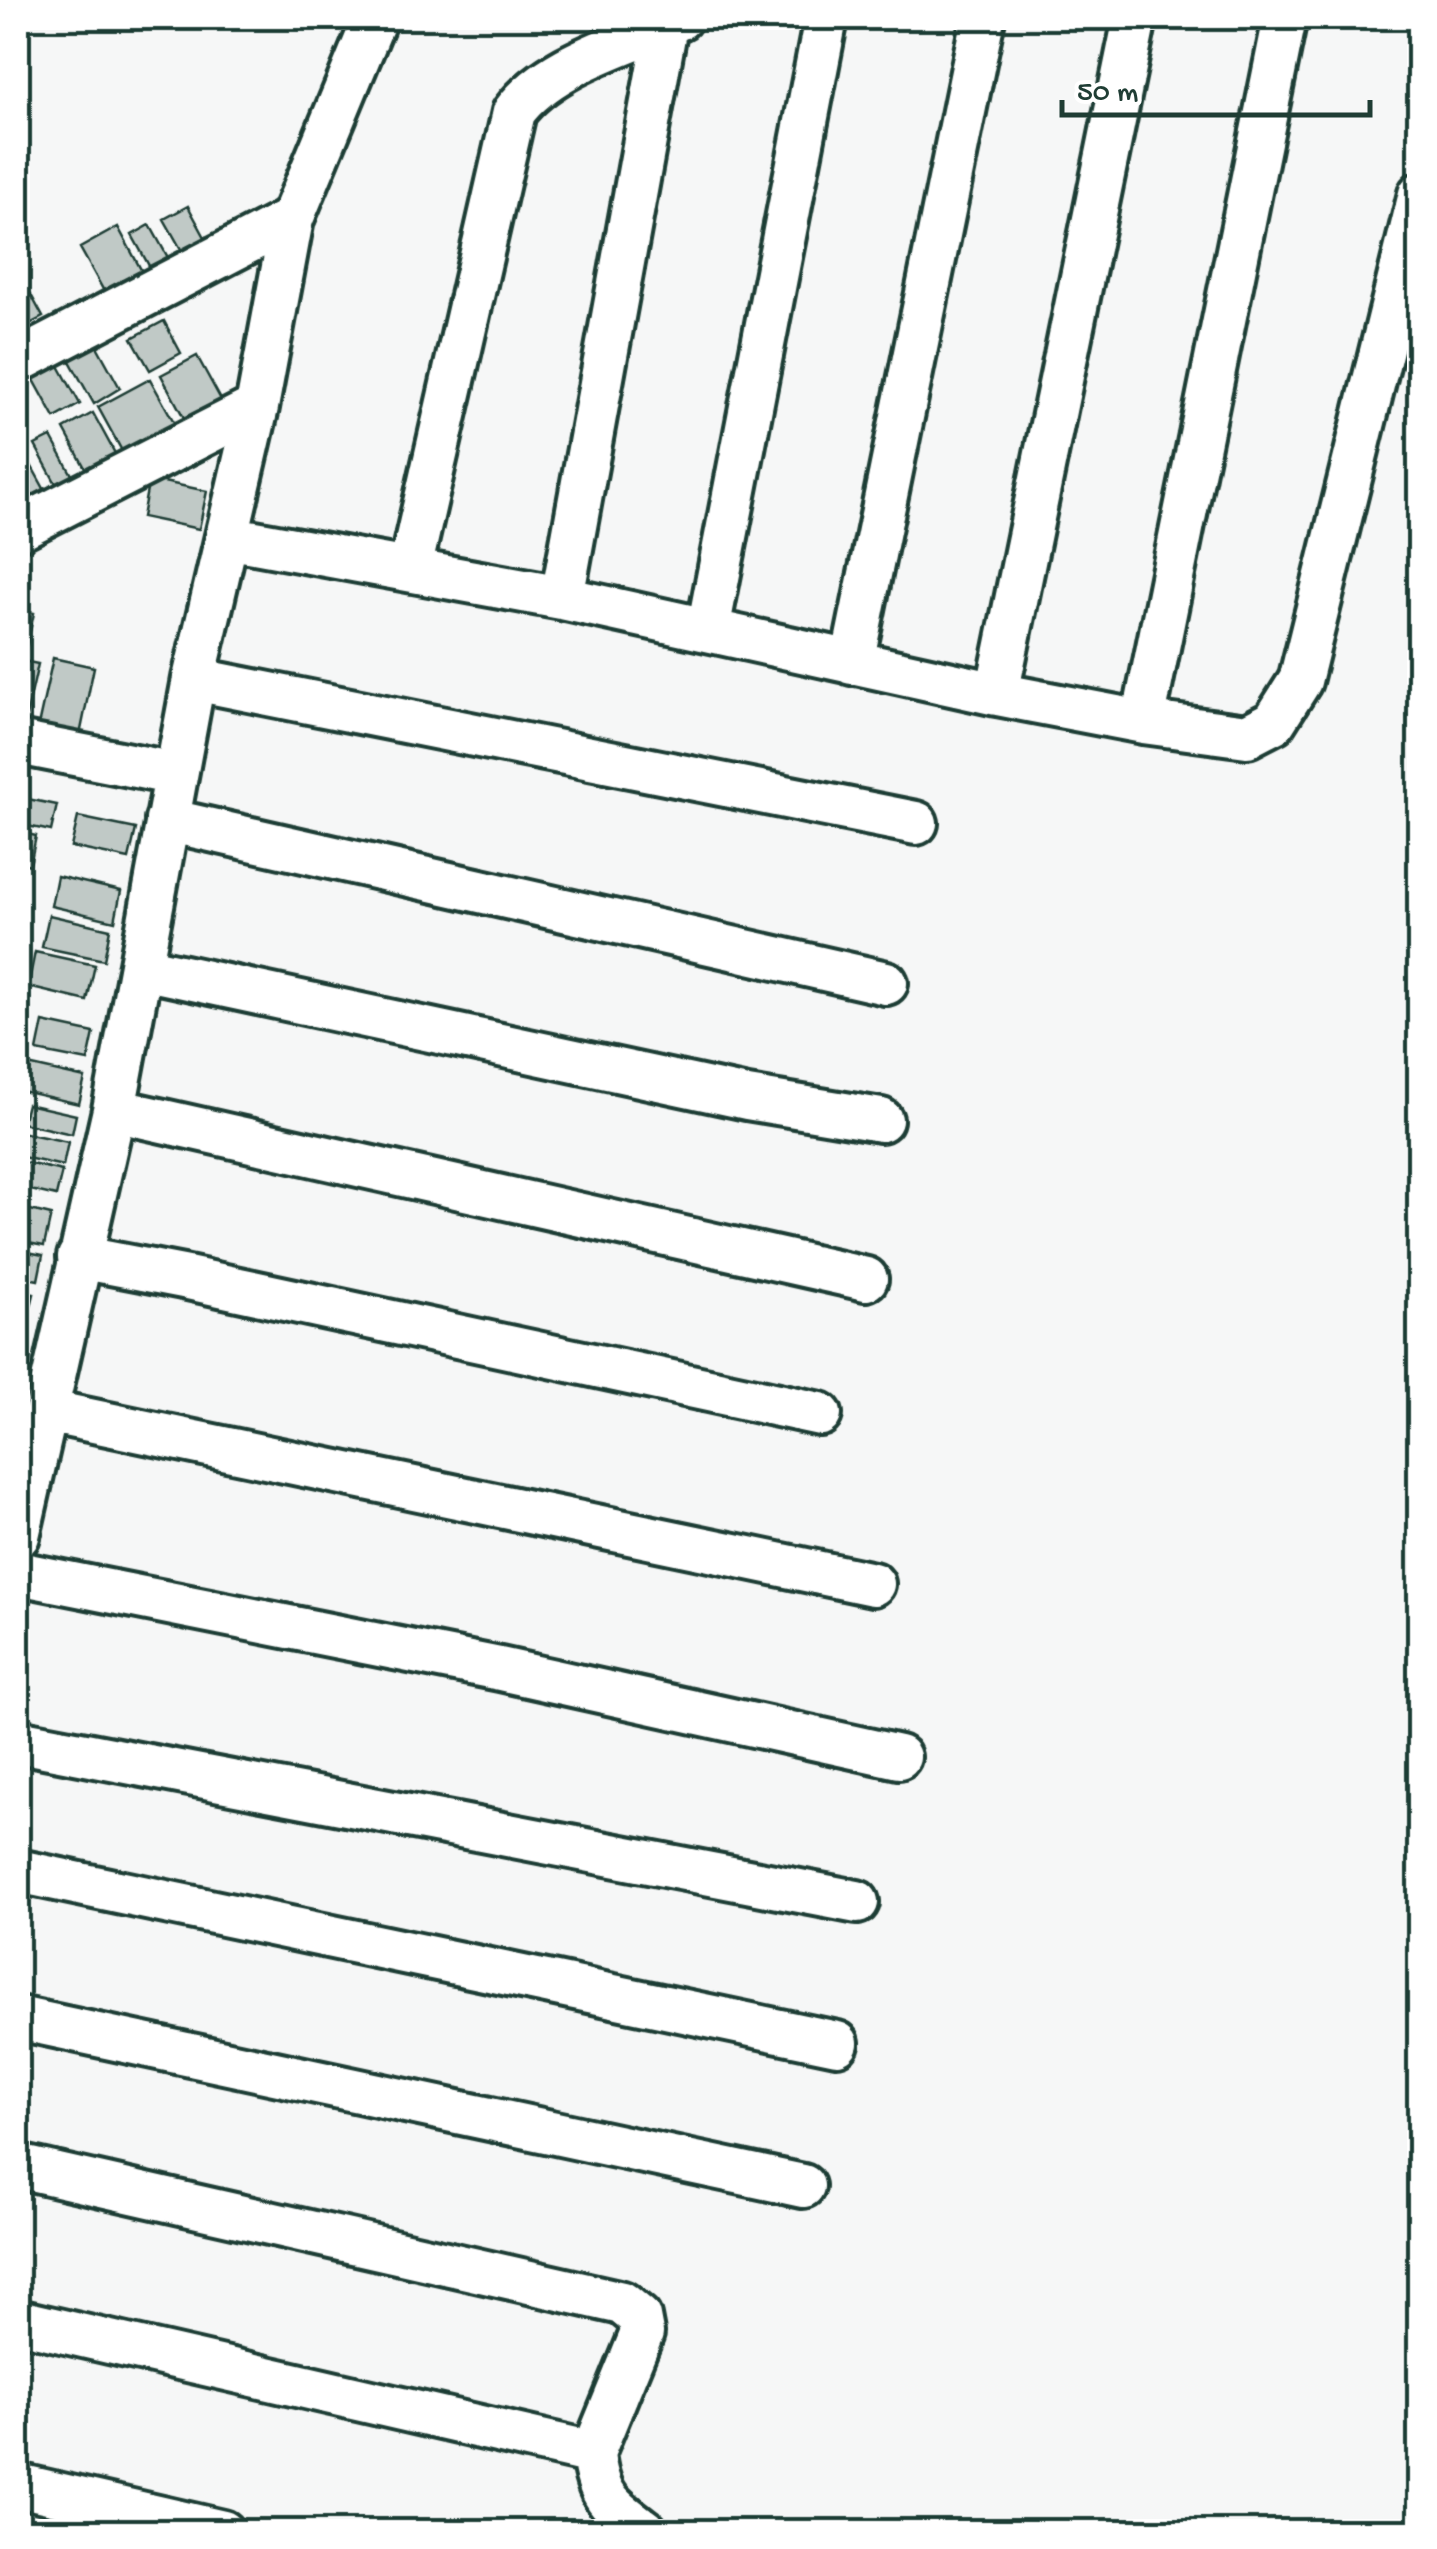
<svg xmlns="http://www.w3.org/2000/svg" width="1437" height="2549" font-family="'Gochi Hand',sans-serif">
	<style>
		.building { fill: #c0c9c6; stroke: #1f3d34; stroke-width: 2.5 }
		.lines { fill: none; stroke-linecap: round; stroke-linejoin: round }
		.street-casing { stroke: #1f3d34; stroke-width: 50 }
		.street { stroke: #fff; stroke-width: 42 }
	</style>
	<rect width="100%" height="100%" fill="#f6f7f7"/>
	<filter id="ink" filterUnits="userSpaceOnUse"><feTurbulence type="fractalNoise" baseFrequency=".01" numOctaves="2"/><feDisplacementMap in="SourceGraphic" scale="20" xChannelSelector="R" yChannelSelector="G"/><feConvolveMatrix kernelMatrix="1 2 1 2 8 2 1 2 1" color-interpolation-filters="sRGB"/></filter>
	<g filter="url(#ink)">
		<path class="building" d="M188,206L213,252L190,265L164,219Z
			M150,225L176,272L158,282L132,235Z
			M118,227L152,290L115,311L80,248Z
			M23,280L43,317L18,330V282Z
			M164,321L181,353L150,370L132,338Z
			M92,337L120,388L94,404L65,352Z
			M197,356L225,407L189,427L161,375Z
			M58,364L80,404L55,418L33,378Z
			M150,379L179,431L127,460L98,407Z
			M93,413L118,459L89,475L64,429Z
			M51,437L76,482L60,491L35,445Z
			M21,447L47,494L32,502L18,477V449Z
			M149,479L207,491L199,529L142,517Z
			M18,610L34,613L25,655L18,653Z
			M53,658L94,667L80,735L38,726Z
			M18,660L38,664L24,726L18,724Z
			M18,797L57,805L51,831L18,824Z
			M78,817L136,829L129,859L71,847Z
			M18,832L36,836L30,865L18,862Z
			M57,876L121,891L115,921L51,906Z
			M49,915L110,929L104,960L42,947Z
			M35,952L95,965L87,1001L28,987Z
			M43,1022L94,1033L88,1061L37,1051Z
			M28,1065L85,1078L79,1104L22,1091Z
			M27,1104L76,1115L72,1134L22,1123Z
			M20,1132L68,1142L63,1166L18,1156Z
			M18,1161L62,1171L56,1196L18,1187Z
			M18,1207L51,1215L44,1246L18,1241Z
			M18,1250L43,1255L38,1280L18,1276Z
			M18,1291L34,1294L27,1323L18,1321Z"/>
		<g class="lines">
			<g class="street-casing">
				<path id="street" d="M18,361L292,219
					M18,529L257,407
					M227,537L562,598L997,694L1143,722L1247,736L1274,722L1300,681L1420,194
					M410,569L514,112C548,66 615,48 666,25
					M562,598L666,25L680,18
					M708,630L826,18
					M852,663L983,18
					M194,679L916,823
					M997,694L1135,18
					M1143,722L1285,18
					M18,743L176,774
					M167,820L886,983
					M142,968L747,1098L881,1120
					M114,1110L866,1279
					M79,1257L183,1277L820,1414
					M46,1411L873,1584
					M18,1536L114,1110L194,679L257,407L292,219L375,18
					M18,1573L500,1669L899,1757
					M18,1741L857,1902
					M18,1871L837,2043
					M18,2018L803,2186
					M18,2166L622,2303L639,2317L642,2333L593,2453L18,2321
					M593,2453C598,2498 610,2505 646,2532
					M18,2485L223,2532"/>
			</g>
			<use href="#street" class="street"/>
		</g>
	</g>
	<rect width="1437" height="2549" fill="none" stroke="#fff" stroke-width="60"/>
	<rect x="30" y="30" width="1377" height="2489" fill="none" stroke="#1f3d34" stroke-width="4" filter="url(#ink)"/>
	<path d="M1062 100v15h308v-15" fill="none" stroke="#1f3d34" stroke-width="5"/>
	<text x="1077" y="100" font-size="30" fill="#1f3d34" stroke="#ffffff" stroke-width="8" paint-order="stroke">50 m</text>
</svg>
